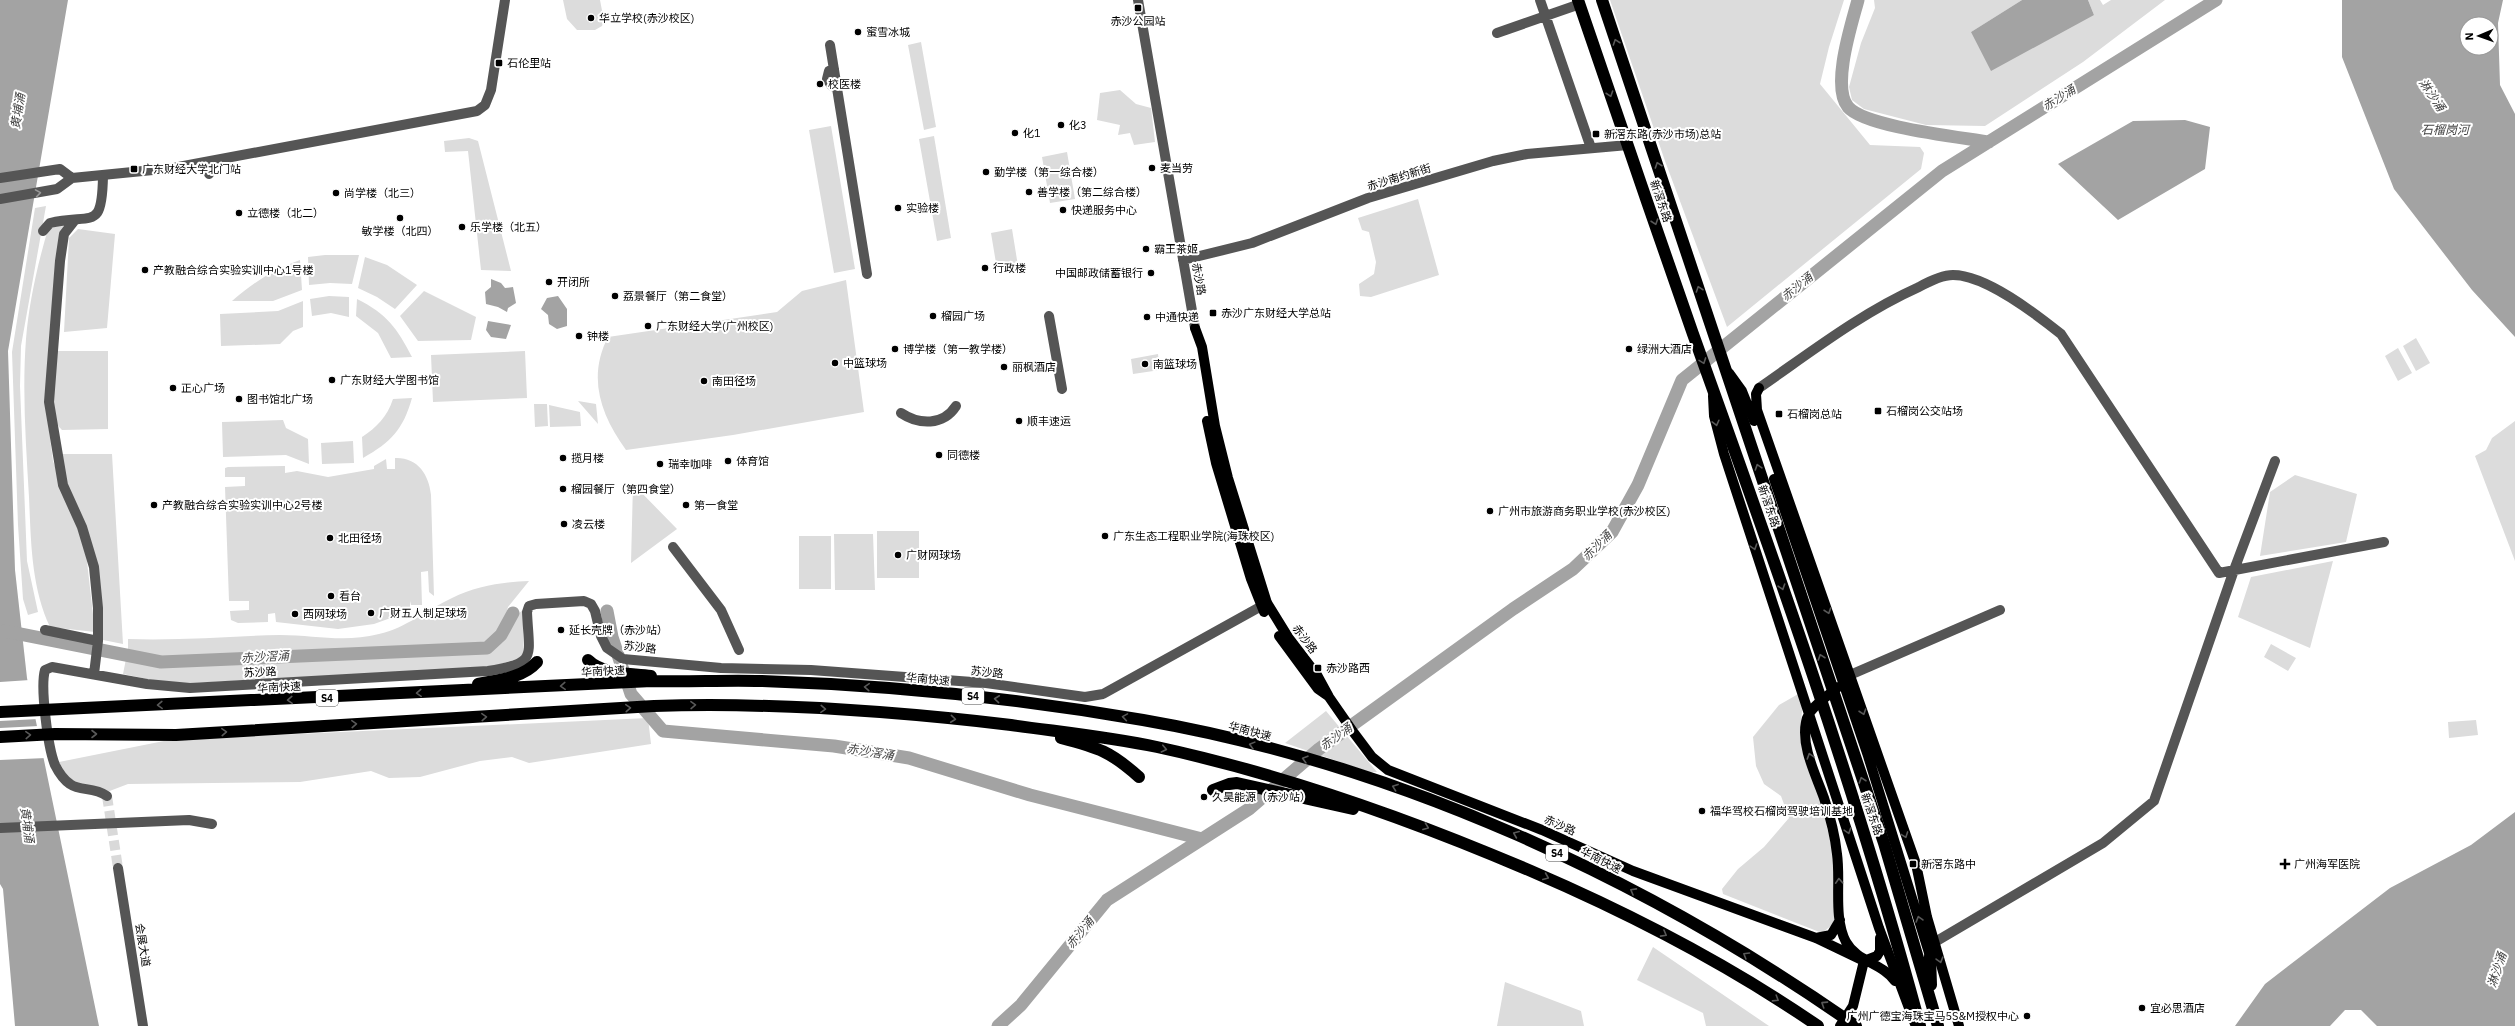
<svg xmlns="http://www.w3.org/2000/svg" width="2515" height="1026" font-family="'IBM Plex Sans','Noto Sans SC',sans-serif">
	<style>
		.green { fill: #dcdcdc }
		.water { fill: #a3a3a3; fill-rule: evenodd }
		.pier { fill: #fff }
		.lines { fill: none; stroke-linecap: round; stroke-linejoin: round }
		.river { stroke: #a3a3a3; stroke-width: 13 }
		.minor-tunnel { stroke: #d9d9d9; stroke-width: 10; stroke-dasharray: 10 5; stroke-linecap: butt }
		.minor { stroke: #555; stroke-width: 10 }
		.major { stroke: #000; stroke-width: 10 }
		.highway { stroke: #000; stroke-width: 12 }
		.oneway { stroke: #595959 }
		.oneway2 { stroke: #999 }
		.poi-dot { fill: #000; stroke: #fff; stroke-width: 1.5 }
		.labels { text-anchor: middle; stroke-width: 4; stroke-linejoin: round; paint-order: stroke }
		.shield { fill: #fff; stroke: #4c4c4c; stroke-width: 1 }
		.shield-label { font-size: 10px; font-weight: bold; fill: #000 }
		.poi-label { font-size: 11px; fill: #000; stroke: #fff; text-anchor: start }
		.street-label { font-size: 11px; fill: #000; stroke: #fff }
		.water-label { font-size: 12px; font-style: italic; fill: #444; stroke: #fff }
	</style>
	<rect width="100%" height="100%" fill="#fff"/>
	<path class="green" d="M563,0H600L604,21L602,26L595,30H577L567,19Z
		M1610,0H1844L1829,47L1820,84L1870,145L1920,147L1924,153L1921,169L1727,327L1665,161Z
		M1874,0H2022L1971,32L2094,15L2088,0H2100L2103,5L2111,0H2165L2083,62L1985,126L1926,125L1864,109L1852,100L1849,87L1861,43L1875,8Z
		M921,42L936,127L924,130L908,45Z
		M1120,90L1136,104L1151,108L1155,142L1134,145L1130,133L1118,135L1120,125L1097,120L1100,93Z
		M831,126L855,269L834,273L809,130Z
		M934,136L951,238L937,241L919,139Z
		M469,138L478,141L511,271L481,270L468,151L445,152L444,141Z
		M1067,152L1075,199L1050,203L1042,157Z
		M1418,199L1439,275L1371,297L1360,296L1359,284L1374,274L1376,262L1369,232L1362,230L1358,218Z
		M46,206L21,346L20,386L27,561L38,612L28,615L23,599L18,525L12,352L35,208Z
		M66,224L46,408L53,461L85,544L95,632L50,627C31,587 31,540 29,497C26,444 22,392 26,339C29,302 38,262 49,226Z
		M78,229L115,234L107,328L64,332L69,238Z
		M1012,229L1018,266L997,269L991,233Z
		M325,255H359L352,284L330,283L309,285L308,257Z
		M365,257L387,265L417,285L395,309L377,297L358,288Z
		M300,260L302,290L273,301H232C254,282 273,270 300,260Z
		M846,280L864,412L733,435L626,450C601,415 587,378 608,337L777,312L802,291Z
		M424,291L476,317L471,340L418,341L400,316Z
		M329,296L349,297V317L331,313L312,316L310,299Z
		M357,299C387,314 397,328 412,357L391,358L378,333L356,316Z
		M303,301V327L293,331L280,344L221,346L220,314L278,311Z
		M2416,338L2430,363L2416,371L2403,346Z
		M2398,348L2412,373L2398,381L2385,356Z
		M57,351H108V429L62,430C45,416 55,372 57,351Z
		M525,351L527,398L433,402L431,355Z
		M1158,354L1160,370L1133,374L1131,359Z
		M412,398C403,430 391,442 363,458L362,437C377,427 387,417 393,399Z
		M578,401L596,404L598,424Z
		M534,404H547L548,426L535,427Z
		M549,405L580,412L581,426L550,427Z
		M283,420L286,428L308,439L309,464L286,455L223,457L222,422Z
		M2515,421V561L2475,456L2486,450L2492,438Z
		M353,441L354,463L322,464L321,443Z
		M61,454H112L123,644L103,640L95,565L66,483Z
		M395,458C417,457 429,474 431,495L434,596L429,592L428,571L421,572L422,605H411L410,601V611L374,624L338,629L276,622L275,613L268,614V622L238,623L231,620L230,611L249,610V601H229L225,487L245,486V477H225V468L228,467L285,466V473L297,471L328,477L374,469V466L386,459L387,469H395Z
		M2295,475L2357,494L2346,542L2260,556L2270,492Z
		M633,484L677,529L631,563Z
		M877,531H919V578H877Z
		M834,534H873L875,590H835Z
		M799,536H831V589H799Z
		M2333,561L2310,648L2238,617L2251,577Z
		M529,581L508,607L503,625L486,643L162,657L128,652V639C179,641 229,636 280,635C315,635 344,643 379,634C406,628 428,609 452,598C476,586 503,582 529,581Z
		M523,610V657L488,668L172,684L123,674L126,659L180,666L480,653C516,642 503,624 523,610Z
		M2271,644L2296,658L2288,671L2264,657Z
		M1800,693L1803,702L1801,721L1834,856L1836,916L1832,925L1822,933L1723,894L1722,889L1738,869L1764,847L1789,818L1781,796L1764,784L1756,766L1753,737L1779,705Z
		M1326,711L1377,772H1369L1285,743Z
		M648,718L651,744L529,763L512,757L480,761L420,777L389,778L371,771L300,782L128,784L107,792L72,784L59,762L169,740Z
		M2476,720L2478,735L2449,738L2448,722Z
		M1653,947L1769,1026H1706L1703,1013L1637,980Z
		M1505,982L1581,1011L1584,1026H1497Z"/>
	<path class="water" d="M0,0H68L8,351L15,570L27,678L99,1026H15L3,889L0,884Z
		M2022,0H2088L2094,15L1991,71L1971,32Z
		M2342,0H2503L2498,23L2500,85L2515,114V337L2472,290L2394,189L2342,57ZM2467,24H2491V48H2467Z
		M2185,120L2210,127L2205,169L2118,220L2058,164L2133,121Z
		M491,279L501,283L505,288L513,287L516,303L508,308L507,312L498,307L486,304L485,292L491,287Z
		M558,296L567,309V326L557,329L549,324L548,315L541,309L547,298Z
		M488,321L511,325L506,339L491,337L486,330Z
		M2515,812V1026H2377L2361,1010H2345L2330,1026H2235L2265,984L2390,888L2471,845Z"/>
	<path class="pier" d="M30,680L38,719L0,721V682Z
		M39,726L46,758L0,760V728Z"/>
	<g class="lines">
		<path class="river" d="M1858,0C1852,23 1831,86 1848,107C1865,127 1960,137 1989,142
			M607,611L612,637L631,694L663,731L834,746L909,758L1030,795L1202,839
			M5,631L161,662L487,648L501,635L513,613
			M998,1026L1021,1005L1107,900L1249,809L1319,749L1513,609L1573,569L1612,532L1638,485L1682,380L1942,171L2216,0"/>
		<path class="minor-tunnel" d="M107,796L118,868"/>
		<path class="minor" d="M1138,0L1195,328
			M1540,0L1591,148
			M1497,33L1580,4
			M830,45L867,274
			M834,69L829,71L827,79L832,86L837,87
			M207,162L209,174
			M0,178L60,169L72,178
			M72,178L173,168L477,111L485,105L491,90L505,0
			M0,199L57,189L72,178
			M43,231L50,223C93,213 102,232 103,176
			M1183,260L1252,243L1368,198L1493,161L1527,154L1628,145
			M1049,316L1062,389
			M1759,388C1811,352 1861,313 1919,287C1928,282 1942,275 1953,275C1986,275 2036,314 2061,334L2219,573L2384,542
			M901,413C919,425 943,426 956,406
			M673,547L721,610L739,650
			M45,630L98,641V608L94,567L82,527L63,485L49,402L60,261L64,234L75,220
			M94,674L98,641
			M1850,675L2000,610
			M107,796C93,786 81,792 70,784C64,780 58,771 55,765C48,748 40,687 45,670L52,667L147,684L190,688L488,671C538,663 529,658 527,612L529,606L536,604L584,601L591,604L595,611L601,636L607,648L623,659L721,668L811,670L986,683L1085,697L1103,694L1267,603
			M0,828L189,820L212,824
			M118,868L143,1026
			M1935,942L2103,843L2154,801L2234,570L2275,461"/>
		<path class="major" d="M1195,328L1202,347L1215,426L1228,478L1267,603L1288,637L1317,675L1329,697L1354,733L1372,757L1388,770L1542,830L1633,871L1816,938L1864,961
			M1729,373L1742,391L1754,421
			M1759,388L1756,394L1757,410L1916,864L1927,917L1959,1026
			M1713,396L1714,416L1724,454L1879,928L1915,1024
			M1207,421L1216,463L1251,579L1264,612
			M1774,479L1868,756L1930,956
			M1279,636L1318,689L1328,696
			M1838,687C1828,696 1808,708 1806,722C1801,747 1816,775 1824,798C1830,816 1835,835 1837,854C1841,882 1833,917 1846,942C1857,962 1882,963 1895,981
			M1816,938L1831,935L1840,920
			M1864,961L1877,956L1880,951V938
			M1840,1026L1853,1006L1864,961"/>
		<path class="highway" d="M1578,0C1616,111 1654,223 1693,334C1775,562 1857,791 1920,1026
			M1602,0L1884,843L1938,1026
			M588,660C603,675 630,673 651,676
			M478,684C498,680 523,678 537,662
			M0,712L652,681C688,682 724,680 761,681C888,685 1017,698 1143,720C1397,764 1646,879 1856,1026
			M0,737L55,734L176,735L654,706C773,702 893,711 1011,725C1060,732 1109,737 1157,747C1286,775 1410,819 1531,871C1631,914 1728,964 1818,1026
			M1061,738C1099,748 1110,751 1139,777
			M1213,790L1229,784L1237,783L1353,809
			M1930,956L1931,985"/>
	</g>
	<defs><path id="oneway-chevron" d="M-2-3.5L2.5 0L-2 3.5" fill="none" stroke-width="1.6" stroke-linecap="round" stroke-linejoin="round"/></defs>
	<g class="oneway">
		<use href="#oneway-chevron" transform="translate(1616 42) rotate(-109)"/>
		<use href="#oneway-chevron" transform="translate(1610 94) rotate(71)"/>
		<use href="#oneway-chevron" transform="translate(1658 165) rotate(-109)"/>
		<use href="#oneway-chevron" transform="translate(1655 222) rotate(71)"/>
		<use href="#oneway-chevron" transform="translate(1699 289) rotate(-109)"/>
		<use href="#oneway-chevron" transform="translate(1703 361) rotate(70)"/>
		<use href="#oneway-chevron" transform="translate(1716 423) rotate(76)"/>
		<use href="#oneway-chevron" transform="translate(1758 467) rotate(-108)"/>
		<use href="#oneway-chevron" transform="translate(1754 547) rotate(72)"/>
		<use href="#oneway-chevron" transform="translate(1782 587) rotate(72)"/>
		<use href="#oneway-chevron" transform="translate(1828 611) rotate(71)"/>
		<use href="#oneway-chevron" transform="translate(1821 657) rotate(-109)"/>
		<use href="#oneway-chevron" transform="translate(563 686) rotate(177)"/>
		<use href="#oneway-chevron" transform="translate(867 687) rotate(-176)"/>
		<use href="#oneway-chevron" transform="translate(419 693) rotate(177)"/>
		<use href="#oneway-chevron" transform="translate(997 699) rotate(-174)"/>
		<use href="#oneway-chevron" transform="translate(290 700) rotate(177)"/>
		<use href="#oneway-chevron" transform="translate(160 705) rotate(178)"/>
		<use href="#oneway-chevron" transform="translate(693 705) rotate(-1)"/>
		<use href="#oneway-chevron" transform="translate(628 708) rotate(-4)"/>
		<use href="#oneway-chevron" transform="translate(823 709) rotate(3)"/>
		<use href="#oneway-chevron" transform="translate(1863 712) rotate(71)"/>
		<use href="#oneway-chevron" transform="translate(484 717) rotate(-3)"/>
		<use href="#oneway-chevron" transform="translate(1125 717) rotate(-171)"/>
		<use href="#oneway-chevron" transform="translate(953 719) rotate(6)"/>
		<use href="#oneway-chevron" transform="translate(354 724) rotate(-3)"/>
		<use href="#oneway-chevron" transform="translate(224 732) rotate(-3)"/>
		<use href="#oneway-chevron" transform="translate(94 734)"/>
		<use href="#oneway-chevron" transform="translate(28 735) rotate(-3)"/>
		<use href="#oneway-chevron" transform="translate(1252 745) rotate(-165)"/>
		<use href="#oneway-chevron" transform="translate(1164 749) rotate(13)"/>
		<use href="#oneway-chevron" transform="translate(1810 756) rotate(-107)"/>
		<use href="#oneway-chevron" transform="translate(1305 759) rotate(-164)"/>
		<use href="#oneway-chevron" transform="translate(1862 780) rotate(-109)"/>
		<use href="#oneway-chevron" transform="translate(1395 787) rotate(-160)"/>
		<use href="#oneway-chevron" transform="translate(1426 827) rotate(21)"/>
		<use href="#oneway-chevron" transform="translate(1848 831) rotate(72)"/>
		<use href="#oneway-chevron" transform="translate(1516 834) rotate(-157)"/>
		<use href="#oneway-chevron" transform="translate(1905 835) rotate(70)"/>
		<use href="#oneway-chevron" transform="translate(1546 877) rotate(23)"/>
		<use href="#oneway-chevron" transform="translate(1839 881) rotate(-93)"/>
		<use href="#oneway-chevron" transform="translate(1633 891) rotate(-151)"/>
		<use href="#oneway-chevron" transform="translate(1919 919) rotate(-106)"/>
		<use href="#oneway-chevron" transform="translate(1664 934) rotate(29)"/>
		<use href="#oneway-chevron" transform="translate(1746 955) rotate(-149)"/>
		<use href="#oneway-chevron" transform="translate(1940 960) rotate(74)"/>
		<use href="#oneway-chevron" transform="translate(1776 999) rotate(32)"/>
		<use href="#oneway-chevron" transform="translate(1824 1004) rotate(-147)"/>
	</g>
	<use class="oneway2" href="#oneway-chevron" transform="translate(38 193) rotate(-9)"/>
	<g class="poi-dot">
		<rect x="1134" y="4" width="8" height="8" rx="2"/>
		<circle cx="591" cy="18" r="4"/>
		<circle cx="858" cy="32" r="4"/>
		<rect x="495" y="59" width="8" height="8" rx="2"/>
		<circle cx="820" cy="84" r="4"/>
		<circle cx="1061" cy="125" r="4"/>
		<circle cx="1015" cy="133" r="4"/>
		<rect x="1592" y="130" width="8" height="8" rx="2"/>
		<circle cx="1152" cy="168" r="4"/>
		<rect x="130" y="165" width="8" height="8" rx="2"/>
		<circle cx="986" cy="172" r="4"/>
		<circle cx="1029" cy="192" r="4"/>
		<circle cx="336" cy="193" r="4"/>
		<circle cx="898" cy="208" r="4"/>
		<circle cx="1063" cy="210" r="4"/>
		<circle cx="239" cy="213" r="4"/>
		<circle cx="400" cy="218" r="4"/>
		<circle cx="462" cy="227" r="4"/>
		<circle cx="1146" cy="249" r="4"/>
		<circle cx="985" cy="268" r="4"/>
		<circle cx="145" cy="270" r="4"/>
		<circle cx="1151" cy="273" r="4"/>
		<circle cx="549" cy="282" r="4"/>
		<circle cx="615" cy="296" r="4"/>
		<rect x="1209" y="309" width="8" height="8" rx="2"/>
		<circle cx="933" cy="316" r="4"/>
		<circle cx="1147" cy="317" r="4"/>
		<circle cx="648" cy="326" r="4"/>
		<circle cx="579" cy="336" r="4"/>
		<circle cx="895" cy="349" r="4"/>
		<circle cx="1629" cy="349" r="4"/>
		<circle cx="835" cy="363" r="4"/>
		<circle cx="1145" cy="364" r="4"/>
		<circle cx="1004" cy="367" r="4"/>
		<circle cx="332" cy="380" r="4"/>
		<circle cx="704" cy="381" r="4"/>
		<circle cx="173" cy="388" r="4"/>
		<circle cx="239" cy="399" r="4"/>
		<rect x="1874" y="407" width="8" height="8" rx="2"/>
		<rect x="1775" y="410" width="8" height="8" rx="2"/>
		<circle cx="1019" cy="421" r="4"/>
		<circle cx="939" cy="455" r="4"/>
		<circle cx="563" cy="458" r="4"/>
		<circle cx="728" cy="461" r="4"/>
		<circle cx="660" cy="464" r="4"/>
		<circle cx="563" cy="489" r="4"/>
		<circle cx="154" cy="505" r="4"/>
		<circle cx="686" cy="505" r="4"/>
		<circle cx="1490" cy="511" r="4"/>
		<circle cx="564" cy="524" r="4"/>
		<circle cx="1105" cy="536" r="4"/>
		<circle cx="330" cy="538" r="4"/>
		<circle cx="898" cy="555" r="4"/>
		<circle cx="331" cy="596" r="4"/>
		<circle cx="371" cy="613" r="4"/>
		<circle cx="295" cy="614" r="4"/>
		<circle cx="561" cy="630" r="4"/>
		<rect x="1314" y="664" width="8" height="8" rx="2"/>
		<circle cx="1204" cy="797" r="4"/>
		<circle cx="1702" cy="811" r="4"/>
		<rect x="1909" y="860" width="8" height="8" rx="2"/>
		<path d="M2283 858h4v4h4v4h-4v4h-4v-4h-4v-4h4z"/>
		<circle cx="2142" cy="1008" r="4"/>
		<circle cx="2027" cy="1016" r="4"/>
	</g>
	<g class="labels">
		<g class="shield">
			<rect x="962" y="688" width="22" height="16" rx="3"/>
			<rect x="316" y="690" width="22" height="16" rx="3"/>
			<rect x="1546" y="845" width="22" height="16" rx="3"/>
		</g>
		<g class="shield-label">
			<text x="973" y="700">S4</text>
			<text x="327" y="702">S4</text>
			<text x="1557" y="857">S4</text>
		</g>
		<g class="poi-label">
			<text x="599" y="22">华立学校(赤沙校区)</text>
			<text x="1138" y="25" text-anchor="middle">赤沙公园站</text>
			<text x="866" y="36">蜜雪冰城</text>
			<text x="507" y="67">石伦里站</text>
			<text x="828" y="88">校医楼</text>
			<text x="1069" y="129">化3</text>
			<text x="1023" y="137">化1</text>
			<text x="1604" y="138">新滘东路(赤沙市场)总站</text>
			<text x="1160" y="172">麦当劳</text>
			<text x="142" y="173">广东财经大学北门站</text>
			<text x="994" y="176">勤学楼（第一综合楼）</text>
			<text x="1037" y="196">善学楼（第二综合楼）</text>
			<text x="344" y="197">尚学楼（北三）</text>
			<text x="906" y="212">实验楼</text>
			<text x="1071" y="214">快递服务中心</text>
			<text x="247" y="217">立德楼（北二）</text>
			<text x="470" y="231">乐学楼（北五）</text>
			<text x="400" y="235" text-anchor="middle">敏学楼（北四）</text>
			<text x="1154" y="253">霸王茶姬</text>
			<text x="993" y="272">行政楼</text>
			<text x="153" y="274">产教融合综合实验实训中心1号楼</text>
			<text x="1143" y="277" text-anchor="end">中国邮政储蓄银行</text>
			<text x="557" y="286">开闭所</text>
			<text x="623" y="300">荔景餐厅（第二食堂）</text>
			<text x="1221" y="317">赤沙广东财经大学总站</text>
			<text x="941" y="320">榴园广场</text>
			<text x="1155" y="321">中通快递</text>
			<text x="656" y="330">广东财经大学(广州校区)</text>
			<text x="587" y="340">钟楼</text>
			<text x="903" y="353">博学楼（第一教学楼）</text>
			<text x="1637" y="353">绿洲大酒店</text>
			<text x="843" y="367">中篮球场</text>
			<text x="1153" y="368">南篮球场</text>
			<text x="1012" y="371">丽枫酒店</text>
			<text x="340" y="384">广东财经大学图书馆</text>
			<text x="712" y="385">南田径场</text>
			<text x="181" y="392">正心广场</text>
			<text x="247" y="403">图书馆北广场</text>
			<text x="1886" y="415">石榴岗公交站场</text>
			<text x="1787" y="418">石榴岗总站</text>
			<text x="1027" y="425">顺丰速运</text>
			<text x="947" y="459">同德楼</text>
			<text x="571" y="462">揽月楼</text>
			<text x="736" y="465">体育馆</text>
			<text x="668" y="468">瑞幸咖啡</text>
			<text x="571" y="493">榴园餐厅（第四食堂）</text>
			<text x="162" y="509">产教融合综合实验实训中心2号楼</text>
			<text x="694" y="509">第一食堂</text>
			<text x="1498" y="515">广州市旅游商务职业学校(赤沙校区)</text>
			<text x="572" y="528">凌云楼</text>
			<text x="1113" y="540">广东生态工程职业学院(海珠校区)</text>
			<text x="338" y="542">北田径场</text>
			<text x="906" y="559">广财网球场</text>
			<text x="339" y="600">看台</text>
			<text x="379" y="617">广财五人制足球场</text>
			<text x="303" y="618">西网球场</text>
			<text x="569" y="634">延长壳牌（赤沙站）</text>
			<text x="1326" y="672">赤沙路西</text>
			<text x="1212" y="801">久昊能源（赤沙站）</text>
			<text x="1710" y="815">福华驾校石榴岗驾驶培训基地</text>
			<text x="1921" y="868">新滘东路中</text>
			<text x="2294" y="868">广州海军医院</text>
			<text x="2150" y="1012">宜必思酒店</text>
			<text x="2019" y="1020" text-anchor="end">广州广德宝海珠宝马5S&amp;M授权中心</text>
		</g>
		<g class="street-label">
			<text transform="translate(1399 177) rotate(-17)" y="4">赤沙南约新街</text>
			<text transform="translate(1661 201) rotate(71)" y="4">新滘东路</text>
			<text transform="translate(1199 279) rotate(80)" y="4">赤沙路</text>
			<text transform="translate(1769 506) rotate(71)" y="4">新滘东路</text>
			<text transform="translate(1305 639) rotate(53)" y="4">赤沙路</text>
			<text transform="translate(640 647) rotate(7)" y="4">苏沙路</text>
			<text transform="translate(603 671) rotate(-3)" y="4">华南快速</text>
			<text transform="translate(260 672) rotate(-3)" y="4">苏沙路</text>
			<text transform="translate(987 672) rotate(6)" y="4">苏沙路</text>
			<text transform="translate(928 679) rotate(5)" y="4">华南快速</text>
			<text transform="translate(279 687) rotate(-3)" y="4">华南快速</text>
			<text transform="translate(1250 731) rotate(15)" y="4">华南快速</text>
			<text transform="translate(1872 814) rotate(71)" y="4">新滘东路</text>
			<text transform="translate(1560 825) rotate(24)" y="4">赤沙路</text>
			<text transform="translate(1601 860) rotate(27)" y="4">华南快速</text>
			<text transform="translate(143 945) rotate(81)" y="4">会展大道</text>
		</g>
		<g class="water-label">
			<text transform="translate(2432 95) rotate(56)" y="4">淋沙涌</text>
			<text transform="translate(2059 98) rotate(-32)" y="4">赤沙涌</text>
			<text transform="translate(18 111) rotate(-81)" y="4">黄埔涌</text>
			<text x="2445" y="134">石榴岗河</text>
			<text transform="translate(1797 287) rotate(-39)" y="4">赤沙涌</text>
			<text transform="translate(1597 546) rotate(-45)" y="4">赤沙涌</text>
			<text transform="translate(265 657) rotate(-3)" y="4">赤沙滘涌</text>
			<text transform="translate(1336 737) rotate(-36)" y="4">赤沙涌</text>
			<text transform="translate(870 752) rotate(9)" y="4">赤沙滘涌</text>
			<text transform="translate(27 825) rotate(82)" y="4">黄埔涌</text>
			<text transform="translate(1080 933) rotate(-51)" y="4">赤沙涌</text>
			<text transform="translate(2497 970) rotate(-72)" y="4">淋沙涌</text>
		</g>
	</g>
	<g transform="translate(2479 36) rotate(268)"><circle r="19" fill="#ffffff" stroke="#999999"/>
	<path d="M0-3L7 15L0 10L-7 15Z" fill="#000000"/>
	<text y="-6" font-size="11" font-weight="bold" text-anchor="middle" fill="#000000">N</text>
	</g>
</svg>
